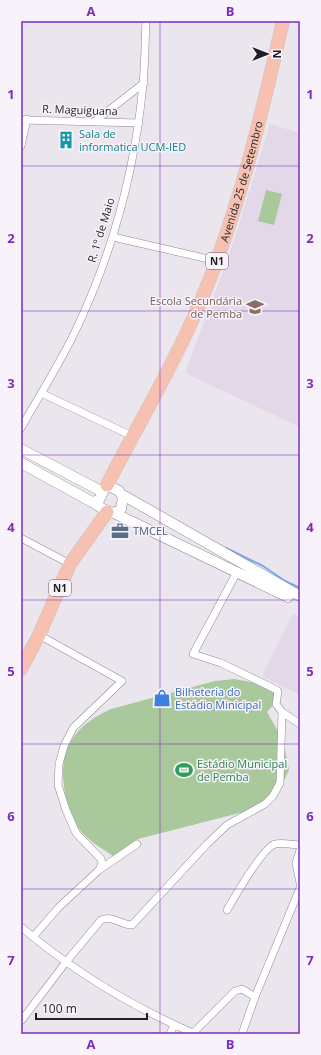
<svg xmlns="http://www.w3.org/2000/svg" width="321" height="1055" font-family="'Open Sans',sans-serif">
	<style>
		.built { fill: #e2d8e7 }
		.green { fill: #a9c99d }
		.lines { fill: none; stroke-linecap: round; stroke-linejoin: round }
		.stream { stroke: #7ba7ef; stroke-width: 2 }
		.street-casing { stroke: #908a92; stroke-width: 8 }
		.secondary-casing { stroke: #908a92; stroke-width: 11 }
		.highway-casing { stroke: #c5c5c6; stroke-width: 14 }
		.street { stroke: #fff; stroke-width: 7 }
		.secondary { stroke: #fff; stroke-width: 10 }
		.highway { stroke: #f6c1b0; stroke-width: 13 }
		.grid { fill: none; stroke: #7b2cbf; stroke-width: 1; stroke-opacity: 0.55 }
		.labels { text-anchor: middle; stroke-width: 3; stroke-linejoin: round; paint-order: stroke }
		.shield { fill: #f8f2fb; stroke: #625e63; stroke-width: 1 }
		.shield-label { font-size: 10px; font-weight: bold; fill: #211f22 }
		.street-label { font-size: 11px; fill: #211f22; stroke: #f8f2fb }
		.culture-label { font-size: 11px; fill: #0d838f; stroke: #f8f2fb; text-anchor: start }
		.education-label { font-size: 11px; fill: #785e54; stroke: #f8f2fb; text-anchor: end }
		.service-label { font-size: 11px; fill: #4e5e75; stroke: #f8f2fb; text-anchor: start }
		.shop-label { font-size: 11px; fill: #366cbe; stroke: #f8f2fb; text-anchor: start }
		.leisure-label { font-size: 11px; fill: #27864d; stroke: #f8f2fb; text-anchor: start }
		.neatline { fill: none; stroke: #7b2cbf; stroke-width: 1.5 }
		.grid-label { font-size: 13px; text-anchor: middle; font-weight: bold; fill: #7b2cbf }
	</style>
	<rect width="100%" height="100%" fill="#ebe5ee"/>
	<path class="built" d="M270,124L300,133V427L185,373L234,241Z
		M293,614L300,617V695L262,676Z"/>
	<path class="green" d="M266,190L282,194L274,225L258,221Z
		M234,679L262,684L280,697L267,712L283,740L289,770L283,783L259,808L138,839L113,856C101,848 89,841 80,830C72,819 68,805 65,793C57,751 73,726 111,709L215,681Z"/>
	<g class="lines">
		<path class="stream" d="M226,548L263,566L285,581L300,588"/>
		<g class="street-casing">
			<path id="street" d="M21,120L139,123
				M95,121L144,83
				M21,146L27,119
				M113,237L217,261
				M41,393L132,436
				M21,428C38,398 57,368 73,336C111,258 135,171 143,84C145,63 145,42 146,21
				M21,538L70,564
				M282,712L300,724
				M300,850L296,863L300,883
				M99,870L137,844
				M227,910C234,898 263,847 275,844C282,842 293,845 300,845
				M21,927C73,971 133,1007 195,1034
				M33,937L59,907L99,870L102,864L101,859L76,833L66,810L58,785L59,764L64,746L73,728L122,681L39,635
				M21,1021L66,962L101,920C113,915 121,925 132,925L207,844L227,825L265,804L273,796L280,783L282,712L276,704L278,692L277,690L221,663L193,654L237,572
				M193,1033L235,991L242,989L255,997
				M170,1034L174,1025
				M242,1034L255,997L300,888"/>
		</g>
		<g class="secondary-casing">
			<path id="secondary" d="M21,449L99,490
				M21,463L92,502
				M107,485L119,491L123,497L121,509C110,518 102,507 92,502L99,500L103,492L99,490L105,489Z
				M121,494L300,596
				M114,513L288,597"/>
		</g>
		<g class="highway-casing">
			<g id="highway">
				<path id="s1" d="M107,485C135,430 167,377 192,321C235,227 260,122 283,21"/>
				<path d="M21,669L39,635L70,564L107,512"/>
			</g>
		</g>
		<use href="#street" class="street"/>
		<use href="#secondary" class="secondary"/>
		<use href="#highway" class="highway"/>
	</g>
	<path class="grid" d="M160,21V1034M21,166H300M21,311H300M21,455H300M21,600H300M21,744H300M21,889H300"/>
	<defs>
		<g id="building-bare" transform="scale(1.38)"><path d="M-4-6H4V6H1V3H-1V6H-4ZM-2.5-4.3h1.7v1.8h-1.7ZM.8-4.3h1.7v1.8H.8ZM-2.5-1h1.7V.8h-1.7ZM.8-1h1.7V.8H.8Z" fill="#0f9aa8" stroke="#f8f2fb" stroke-width="2.5" paint-order="stroke"/></g>
		<g id="school-bare" transform="scale(1.38)"><path d="M0-5L7-2L0 1L-7-2ZM-4 1L0 2.5L4 1V4Q0 6-4 4Z" fill="#8d6e63" stroke="#f8f2fb" stroke-width="2.5" paint-order="stroke"/></g>
		<g id="office-bare" transform="scale(1.38)"><path d="M-6-3h4V-5.5h4V-3h4V5H-6ZM-1-4.5V-3h2v-1.5ZM-6 0V1H6V0Z" fill="#5c6f8a" stroke="#f8f2fb" stroke-width="2.5" paint-order="stroke"/></g>
		<g id="shop-bare" transform="scale(1.38)"><path d="M-5-2.5h2.3a2.7 3.5 0 0 1 5.4 0H5L5.5 6h-11ZM-1.5-2.5h3a1.5 2.3 0 0 0-3 0Z" fill="#3f7fe0" stroke="#f8f2fb" stroke-width="2.5" paint-order="stroke"/></g>
		<g id="stadium-bare" transform="scale(1.38)"><path d="M0-5a6.5 5 0 1 0 0 10a6.5 5 0 1 0 0-10ZM-3.5-1.8h7v3.6h-7Z" fill="#2e9e5b" stroke="#f8f2fb" stroke-width="2.5" paint-order="stroke"/></g>
	</defs>
	<g fill-rule="evenodd">
		<use href="#building-bare" x="66" y="140"/>
		<use href="#school-bare" x="255" y="307"/>
		<use href="#office-bare" x="120" y="531"/>
		<use href="#shop-bare" x="162" y="698"/>
		<use href="#stadium-bare" x="184" y="770"/>
	</g>
	<g class="labels">
		<g class="shield">
			<rect x="206" y="253" width="22" height="16" rx="3"/>
			<rect x="49" y="580" width="22" height="16" rx="3"/>
		</g>
		<g class="shield-label">
			<text x="217" y="265">N1</text>
			<text x="60" y="592">N1</text>
		</g>
		<g class="street-label">
			<text transform="translate(80 110) rotate(2)" y="4">R. Maguiguana</text>
			<text dy="4" stroke="none"><textPath href="#s1" startOffset="333">Avenida 25 de Setembro</textPath></text>
			<text transform="translate(101 230) rotate(-73)" y="4">R. 1º de Maio</text>
		</g>
		<g class="culture-label">
			<text x="79" y="138">Sala de<tspan x="79" dy="13">informatica UCM-IED</tspan></text>
		</g>
		<g class="education-label">
			<text x="242" y="305">Escola Secundária<tspan x="242" dy="13">de Pemba</tspan></text>
		</g>
		<g class="service-label">
			<text x="133" y="535">TMCEL</text>
		</g>
		<g class="shop-label">
			<text x="175" y="696">Bilheteria do<tspan x="175" dy="13">Estádio Minicipal</tspan></text>
		</g>
		<g class="leisure-label">
			<text x="197" y="768">Estádio Municipal<tspan x="197" dy="13">de Pemba</tspan></text>
		</g>
	</g>
	<rect width="321" height="1055" fill="none" stroke="#f8f2fb" stroke-width="44"/>
	<g transform="translate(267 54) rotate(90)" stroke="#f8f2fb" stroke-width="3" paint-order="stroke">
	<path d="M0-3L7 15L0 10L-7 15Z" fill="#211f22"/>
	<text y="-6" font-size="11" font-weight="bold" text-anchor="middle" fill="#211f22">N</text>
	</g>
	<path d="M36 1013v6h111v-6" fill="none" stroke="#211f22" stroke-width="2"/>
	<text x="42" y="1013" font-size="12" fill="#211f22" stroke="#f8f2fb" stroke-width="3" paint-order="stroke">100 m</text>
	<rect x="22" y="22" width="277" height="1011" class="neatline"/>
	<g class="grid-label">
		<text x="91" y="16">A</text>
		<text x="230" y="16">B</text>
		<text x="11" y="99">1</text>
		<text x="310" y="99">1</text>
		<text x="11" y="243">2</text>
		<text x="310" y="243">2</text>
		<text x="11" y="388">3</text>
		<text x="310" y="388">3</text>
		<text x="11" y="532">4</text>
		<text x="310" y="532">4</text>
		<text x="11" y="676">5</text>
		<text x="310" y="676">5</text>
		<text x="11" y="821">6</text>
		<text x="310" y="821">6</text>
		<text x="11" y="965">7</text>
		<text x="310" y="965">7</text>
		<text x="91" y="1049">A</text>
		<text x="230" y="1049">B</text>
	</g>
</svg>
